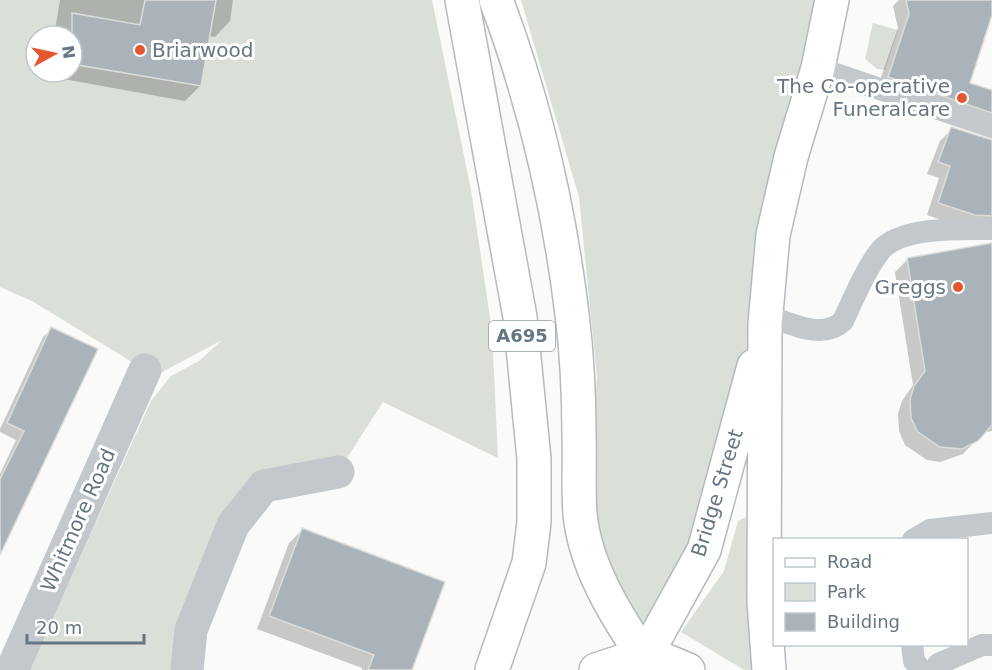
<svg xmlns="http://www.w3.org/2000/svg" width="992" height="670" font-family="'DejaVu Sans',sans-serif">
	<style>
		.green { fill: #dadfd7; fill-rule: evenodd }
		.shadow { fill: #0003 }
		.building { fill: #aab3b9; stroke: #dcdcda; stroke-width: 1.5 }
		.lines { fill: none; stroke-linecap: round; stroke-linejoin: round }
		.secondary-casing { stroke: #b3babf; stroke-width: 36 }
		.primary-casing { stroke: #b5babe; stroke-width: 36 }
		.service { stroke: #c3c8cc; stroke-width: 22 }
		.minor { stroke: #c3c8cc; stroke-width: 33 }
		.secondary { stroke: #fff; stroke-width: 33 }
		.primary { stroke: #fff; stroke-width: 33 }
		.poi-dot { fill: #e4572e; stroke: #fff; stroke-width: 2 }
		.labels { text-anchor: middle; stroke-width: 6; stroke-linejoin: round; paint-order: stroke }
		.shield { fill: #fff; stroke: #939fa8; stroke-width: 1.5 }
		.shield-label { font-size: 18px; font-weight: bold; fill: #657683 }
		.poi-label { font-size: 20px; fill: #657683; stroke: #fff; text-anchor: end }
		.street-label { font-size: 20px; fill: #657683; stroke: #fff }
	</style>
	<rect width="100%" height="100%" fill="#fafaf8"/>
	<path class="green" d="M0,0H432L471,190L492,331L498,458L383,402L338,472L264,486L187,670H29L151,401L171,376L199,361L222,340L155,376L32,301L0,287ZM36,36H72V72H36Z
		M521,0H832L760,333L725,463L646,656L582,566L597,377L579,197Z
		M873,23L898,30L885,70L877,69L865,59Z
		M746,517L755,670H744L681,632L724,571L738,521Z"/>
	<path class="shadow" d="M60,0H233L230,21L215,37L209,36L200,86L185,101L47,76V72H72V36H54Z
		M899,0H992V10L968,84L992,92V135L877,89L898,28L893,6Z
		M952,129L992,141V221L962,227L927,215L939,178L927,174L940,141Z
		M992,245V431L983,433L963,454L940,462L927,460L905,445L899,431L898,414L902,401L913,385L895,272L907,260Z
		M52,329L0,552V474L16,440L0,432V429L43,337Z
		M302,530L410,670H362V668L257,629L289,543Z"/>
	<path class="building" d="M145,0H216L201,86L72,64V13L140,25Z
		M906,0H992V15L970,83L992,90V113L888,77L909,14Z
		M951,127L992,140V216L975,215L938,203L950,166L938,162Z
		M992,243V425L978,441L962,449L940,447L918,432L911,418L910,400L914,386L925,371L907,258Z
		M51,327L98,349L0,555V479L24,431L7,423Z
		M302,528L445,582L412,670H368L374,655L269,616Z"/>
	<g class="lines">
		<g class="secondary-casing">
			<path id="secondary" d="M647,653L704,550L754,366
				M769,670L764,601L765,324L773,235L791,157L818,68L832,0"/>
		</g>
		<g class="primary-casing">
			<path id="primary" d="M462,0L520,317L534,459V522L529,563L492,670
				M496,0C534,100 559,207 572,314C577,354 579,396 579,436C580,462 578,488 580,514C585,565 614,612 642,654
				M596,670L647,653L688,670"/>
		</g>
		<path class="service" d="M818,68L992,127
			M766,315C790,323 822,341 843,321C854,298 864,272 880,251C900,226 963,229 992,229
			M913,540L930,530L992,523
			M912,644L914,661L921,670
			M935,670L938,664L982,645H992"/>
		<path class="minor" d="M12,670L145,370
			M187,670L191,630L233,525L264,486L338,472"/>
		<use href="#secondary" class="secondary"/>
		<use href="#primary" class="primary"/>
	</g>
	<g class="poi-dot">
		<circle cx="140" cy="50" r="6"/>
		<circle cx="962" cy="98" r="6"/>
		<circle cx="958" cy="287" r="6"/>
	</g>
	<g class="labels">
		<rect class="shield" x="489" y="321" width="66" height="30" rx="4.5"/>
		<g class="shield-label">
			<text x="522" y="342">A695</text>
		</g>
		<g class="poi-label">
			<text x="152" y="57" text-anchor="start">Briarwood</text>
			<text x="950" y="93">The Co-operative<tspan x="950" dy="23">Funeralcare</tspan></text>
			<text x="946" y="294">Greggs</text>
		</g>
		<g class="street-label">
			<text transform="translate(717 493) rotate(-73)" y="7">Bridge Street</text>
			<text transform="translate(78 520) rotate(-66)" y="7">Whitmore Road</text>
		</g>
	</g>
	<rect x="773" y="538" width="195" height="108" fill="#ffffff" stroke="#c1c8cd" stroke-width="1.5"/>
	<rect x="785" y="558" width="30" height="9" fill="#ffffff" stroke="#c1c8cd" stroke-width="1.5"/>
	<text x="827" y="568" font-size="18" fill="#657683">Road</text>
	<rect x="785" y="583" width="30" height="18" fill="#dadfd7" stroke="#c1c8cd" stroke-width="1.5"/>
	<text x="827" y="598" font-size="18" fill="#657683">Park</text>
	<rect x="785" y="613" width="30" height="18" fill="#aab3b9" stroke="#c1c8cd" stroke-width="1.5"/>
	<text x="827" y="628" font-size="18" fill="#657683">Building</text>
	<g transform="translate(54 54) rotate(82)"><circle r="28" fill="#ffffff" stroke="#c1c8cd" stroke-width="1.5"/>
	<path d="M0-4.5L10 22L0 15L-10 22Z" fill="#e4572e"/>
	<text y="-9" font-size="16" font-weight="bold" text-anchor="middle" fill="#657683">N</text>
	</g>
	<path d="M27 634v9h117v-9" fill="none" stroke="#657683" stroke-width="3"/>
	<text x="36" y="634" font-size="18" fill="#657683" stroke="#ffffff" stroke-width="4.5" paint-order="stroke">20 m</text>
</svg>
